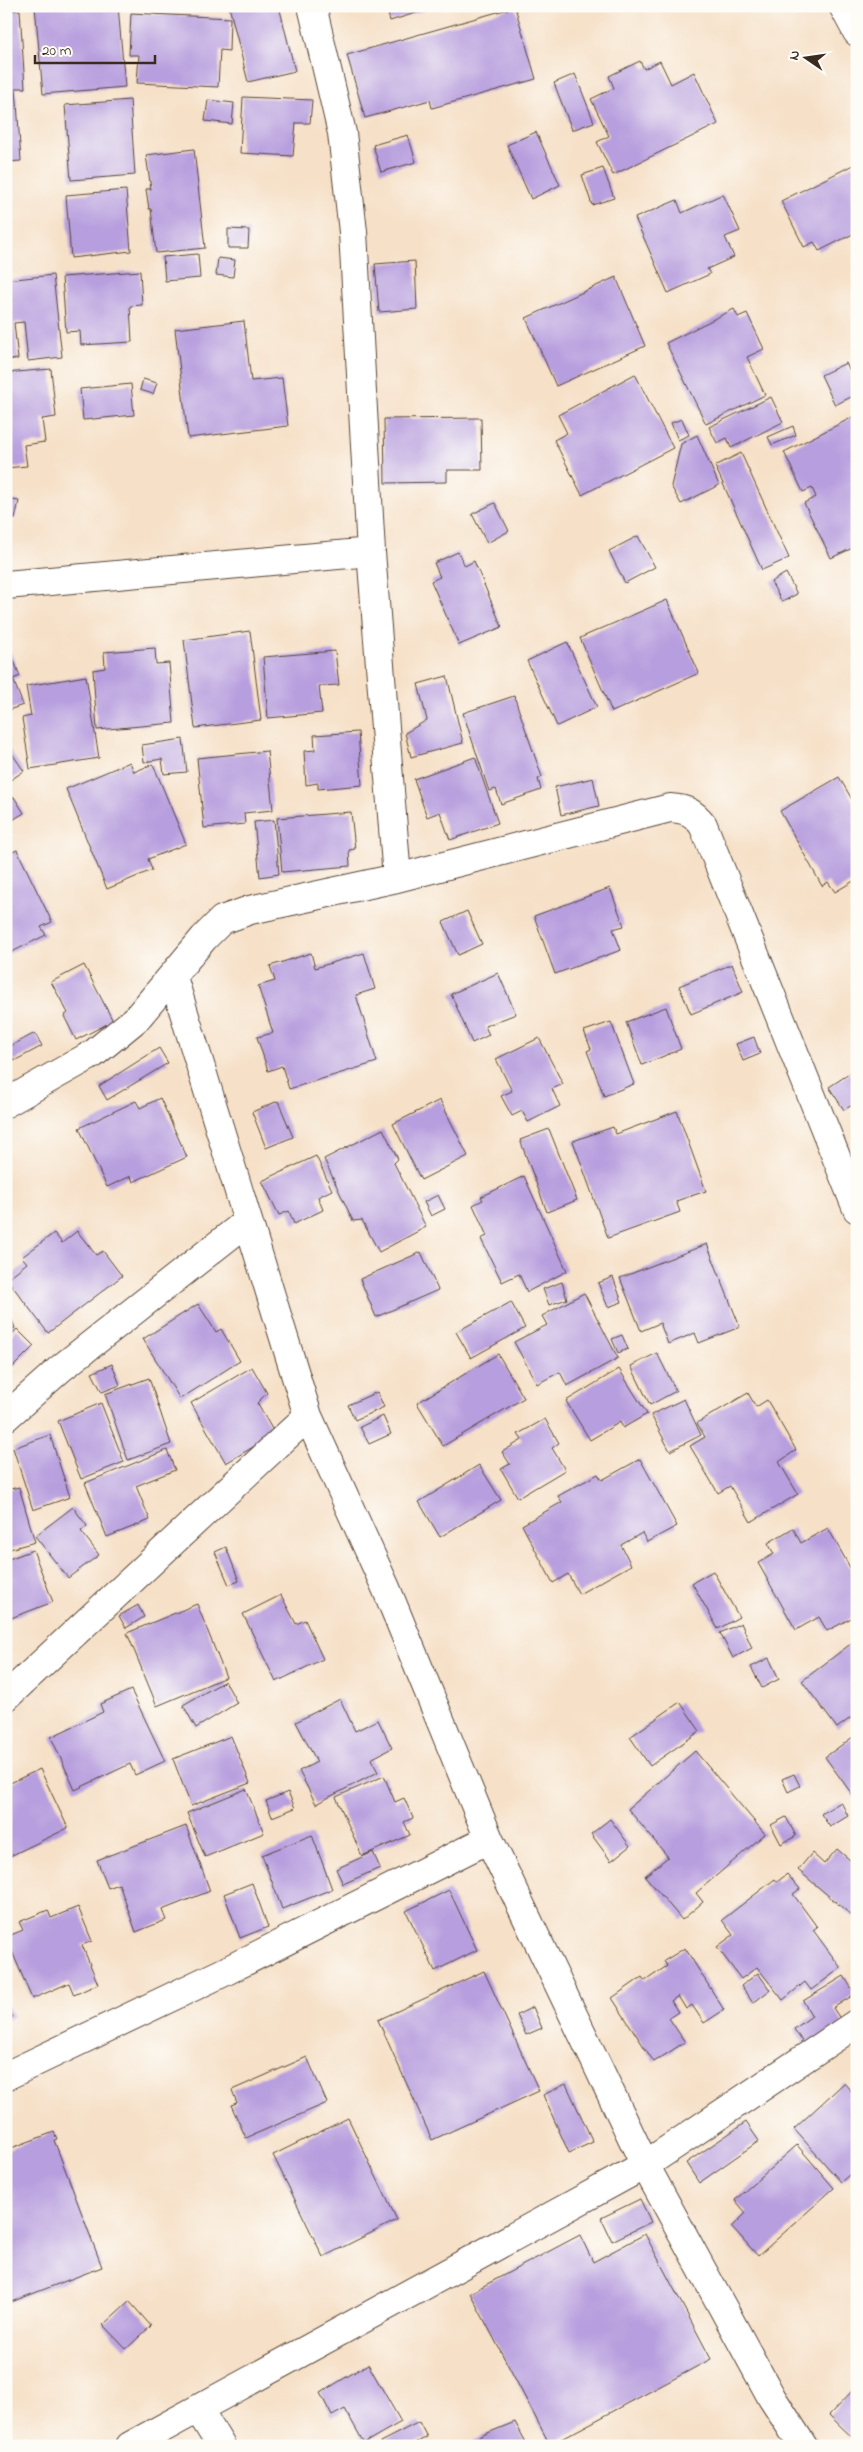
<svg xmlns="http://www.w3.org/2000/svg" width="863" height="2452" font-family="'Indie Flower',sans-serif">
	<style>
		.building { fill: #b79ede }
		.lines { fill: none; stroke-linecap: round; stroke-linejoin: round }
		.minor-casing { stroke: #574537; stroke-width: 30 }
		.minor { stroke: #fff; stroke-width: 28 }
	</style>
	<rect width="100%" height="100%" fill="#fdfcf7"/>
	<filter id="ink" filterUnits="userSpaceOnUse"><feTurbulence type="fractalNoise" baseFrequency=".02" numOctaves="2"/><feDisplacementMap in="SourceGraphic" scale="10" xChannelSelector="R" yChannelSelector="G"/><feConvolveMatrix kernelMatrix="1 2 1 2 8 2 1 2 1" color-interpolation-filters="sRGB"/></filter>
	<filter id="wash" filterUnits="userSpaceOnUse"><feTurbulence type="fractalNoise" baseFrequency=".0096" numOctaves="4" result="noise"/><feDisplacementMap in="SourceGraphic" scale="20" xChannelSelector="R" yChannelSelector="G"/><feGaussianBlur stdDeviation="1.12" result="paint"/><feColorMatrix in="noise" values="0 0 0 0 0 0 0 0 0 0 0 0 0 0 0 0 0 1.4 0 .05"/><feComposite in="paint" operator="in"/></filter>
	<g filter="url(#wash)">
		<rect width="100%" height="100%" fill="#f6e0c7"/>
		<g id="blocks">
			<path class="building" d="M35,6H118L125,87L43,94Z
				M229,6H279L295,71L248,82Z
				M386,6H435V7L390,21Z
				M515,7L536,79L432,108L430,100L365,118L347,55Z
				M20,10L25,88H16L21,161L6,162V11Z
				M131,13L230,18L229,51L220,50L218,87L137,83L139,55H129Z
				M640,61L644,69L660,61L671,84L694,72L718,124L613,175L597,142L609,136L591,99L614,88L609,76Z
				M575,74L594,122L572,130L554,83Z
				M243,97L312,100L310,123H296L293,156L240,153Z
				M130,100L135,175L71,180L65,105Z
				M208,100L234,103L232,124L205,121Z
				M536,132L560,185L531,199L507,145Z
				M408,135L416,162L381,172L373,145Z
				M194,149L205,248L156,253L151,209H149L146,189H151L146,155Z
				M857,163V232L819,251L814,242L804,247L781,201Z
				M603,168L614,198L592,205L582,175Z
				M126,190L131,251L71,258L66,195Z
				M723,194L740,231L725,237L734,257L707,269L710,274L668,293L635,218L677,200L682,213Z
				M228,229L249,230L248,248H228Z
				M198,254L200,278L165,281L163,257Z
				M218,258L235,260L233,277L216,275Z
				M415,261L417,309L379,312L375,264Z
				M140,271L142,305L130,306L132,342L81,345L80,331L66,332L62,277Z
				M53,275L62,357L28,361L24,322L14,323L18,359L6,360V280Z
				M616,277L645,346L556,386L526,318Z
				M734,309L738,317L747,313L764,349L747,357L765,395L706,424L666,343Z
				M244,321L251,381L282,378L288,426L188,438L175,329Z
				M846,363L857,385V394L835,405L821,375Z
				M51,369L56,417L42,419L45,442L24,445L27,466L6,468V373Z
				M635,374L673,448L582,495L554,440L567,433L558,415Z
				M143,379L157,383L153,394L140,390Z
				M131,384L134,415L83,420L80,389Z
				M771,397L783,422L731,448L727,438L717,443L709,427Z
				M857,415V546L831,558L804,503L816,497L812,488L803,492L784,452Z
				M481,418L482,470H447V482L385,483L384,419Z
				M682,419L689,435L678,440L671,423Z
				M793,426L796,435L772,445L768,437Z
				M697,435L719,485L681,504L671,486L681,444Z
				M741,453L789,558L762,570L715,466Z
				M6,499L19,501L15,519L6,517Z
				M495,503L509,531L487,543L472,514Z
				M638,536L655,567L625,583L609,551Z
				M458,552L465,566L474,561L502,627L459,645L431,581L440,577L434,563Z
				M786,573L797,594L782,602L771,582Z
				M667,600L699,673L612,712L580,638Z
				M250,631L261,720L195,728L184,640Z
				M6,641L20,676L13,679L23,705L6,711Z
				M567,642L597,707L557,726L527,661Z
				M155,648L156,664L169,663L174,723L97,730L93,670L105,668L104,652Z
				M335,651L339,685L319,686L322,713L268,718L263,657Z
				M86,676L99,758L30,769L22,718L31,716L26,686Z
				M447,676L463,743L411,757L405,733L427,720L418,684Z
				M514,696L542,777L538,779L541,790L501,804L496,789L489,791L463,713Z
				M358,732L362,785L318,789V783L306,785L304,751L315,750L314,735Z
				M183,739L187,772L164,774L162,759L144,762L142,745Z
				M6,745L24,771L6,783Z
				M267,751L273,810L244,813L245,824L204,828L197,758Z
				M475,757L498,823L450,840L440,812L427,817L414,779Z
				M130,762L134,772L153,764L186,844L148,859L152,870L107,889L66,789Z
				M839,777L857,808V879L835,892L828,882L822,886L780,811Z
				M593,778L599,806L561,815L555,787Z
				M14,797L24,813L6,824V803Z
				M351,812L355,849L349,850L350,866L282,872L277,818Z
				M274,820L279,874L260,877L254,822Z
				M17,850L52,922L41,927L46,935L6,955V855Z
				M610,888L624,926L613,929L621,950L555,974L534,916Z
				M467,911L482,944L458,955L443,922Z
				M311,953L315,968L364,953L375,989L356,995L377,1062L289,1089L282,1066L268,1071L257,1037L273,1033L258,986L275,981L270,966Z
				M732,964L743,992L691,1014L679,986Z
				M84,965L113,1021L76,1040L64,1016L68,1013L51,982Z
				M498,973L516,1014L485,1026L489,1035L472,1043L451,994Z
				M666,1007L681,1049L642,1065L626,1022Z
				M611,1022L634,1084L604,1096L587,1051L591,1049L584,1031Z
				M35,1033L42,1046L14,1061L7,1048Z
				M754,1037L760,1054L743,1061L736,1044Z
				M539,1038L563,1084L552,1089L560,1106L528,1122L522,1111L512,1116L501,1096L512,1091L496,1059Z
				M159,1048L168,1063L107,1100L99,1086Z
				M855,1070L857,1073V1102L844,1110L829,1087Z
				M160,1098L187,1157L133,1182L131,1176L107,1187L79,1128L136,1101L140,1108Z
				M440,1100L468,1156L421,1180L393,1124Z
				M278,1101L293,1137L266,1148L252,1112Z
				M677,1111L706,1191L676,1201L680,1212L608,1238L573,1141L613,1127L616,1134Z
				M383,1129L398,1159L394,1163L426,1227L379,1252L362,1220L353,1221L324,1159Z
				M549,1129L577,1200L547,1212L520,1140Z
				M316,1156L332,1190L318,1197L323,1210L294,1224L289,1211L279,1215L262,1181Z
				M524,1176L567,1271L527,1292L519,1274L502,1282L481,1239L487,1236L473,1205L483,1200L481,1197Z
				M438,1195L445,1209L431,1216L424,1202Z
				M77,1231L96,1255L103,1251L122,1276L48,1333L7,1279L27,1263L22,1257L54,1233L62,1243Z
				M707,1244L740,1327L699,1343L695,1333L668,1344L660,1323L641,1331L620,1278Z
				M421,1252L438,1290L376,1317L360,1279Z
				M613,1277L622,1302L608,1307L598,1283Z
				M562,1282L567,1299L549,1305L543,1289Z
				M584,1293L618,1358L567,1386L560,1372L537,1384L514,1342L547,1325L542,1316Z
				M511,1302L525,1328L471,1358L456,1332Z
				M198,1304L216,1332L221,1329L240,1361L180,1399L143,1339Z
				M6,1306L15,1328L6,1332Z
				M17,1329L34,1346L6,1374V1339Z
				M622,1335L628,1349L618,1353L612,1339Z
				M657,1353L676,1391L650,1405L631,1366Z
				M498,1354L524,1398L443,1446L417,1403Z
				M112,1364L120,1385L102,1392L92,1373Z
				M252,1367L267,1393L257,1403L275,1434L226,1463L191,1403Z
				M619,1369L647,1414L623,1428L620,1422L590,1440L566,1401Z
				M149,1378L171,1444L128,1460L105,1394Z
				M377,1392L384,1407L355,1420L348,1405Z
				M748,1393L756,1407L767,1400L796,1450L779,1462L798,1494L751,1522L730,1486L718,1493L690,1446L705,1437L697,1423Z
				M684,1399L701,1435L670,1451L651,1415Z
				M101,1403L124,1462L81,1479L58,1421Z
				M383,1416L391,1434L369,1444L360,1427Z
				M545,1419L559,1443L552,1448L565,1470L518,1498L501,1469L510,1464L502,1452L522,1440L518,1434Z
				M50,1435L70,1497L33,1510L13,1448Z
				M167,1450L175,1470L136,1486L150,1520L107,1537L85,1483Z
				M640,1459L677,1526L647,1542L642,1533L621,1545L631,1565L579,1594L568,1574L553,1583L522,1525L562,1502L558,1496L598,1474L602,1480Z
				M479,1465L501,1500L440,1537L419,1502Z
				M19,1487L35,1542L6,1550V1490Z
				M73,1507L87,1526L81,1531L99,1555L68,1578L35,1536Z
				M793,1528L801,1543L828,1528L857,1580V1615L827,1631L819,1617L796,1630L758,1563L774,1554L768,1543Z
				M226,1547L239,1581L229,1585L215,1552Z
				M33,1550L53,1602L6,1620V1560Z
				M713,1571L739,1617L718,1629L692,1583Z
				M281,1595L296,1624L305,1620L323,1659L276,1682L243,1614Z
				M197,1604L226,1677L157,1706L127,1633Z
				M138,1605L144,1617L126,1628L119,1616Z
				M741,1623L752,1648L733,1658L720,1633Z
				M857,1639V1713L837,1728L802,1681Z
				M769,1658L779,1679L762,1688L751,1667Z
				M225,1681L237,1703L196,1728L183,1705Z
				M131,1690L165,1761L135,1775L130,1764L75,1790L51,1737L103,1712L100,1704Z
				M340,1699L355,1731L378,1720L392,1748L371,1759L378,1772L316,1804L299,1771L317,1762L296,1722Z
				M680,1702L700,1731L650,1766L630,1737Z
				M857,1734V1801L825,1757Z
				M231,1736L250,1783L191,1806L173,1759Z
				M695,1751L765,1834L696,1893L703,1902L682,1920L645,1876L668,1857L628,1809Z
				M40,1769L68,1828L6,1858V1785Z
				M794,1774L800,1786L788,1792L782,1779Z
				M384,1776L395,1802L404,1798L413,1818L404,1822L410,1835L362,1856L336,1797Z
				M246,1789L264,1833L205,1857L187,1813Z
				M288,1792L295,1808L272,1817L266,1801Z
				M841,1802L848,1816L830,1827L821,1814Z
				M786,1817L796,1836L781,1844L771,1825Z
				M610,1819L630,1846L611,1861L591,1834Z
				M186,1826L210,1891L162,1910L166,1920L136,1932L119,1884L108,1888L97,1860Z
				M312,1835L332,1889L282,1909L262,1855Z
				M837,1849L857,1866V1920L798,1870L812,1853L824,1864Z
				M373,1852L380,1868L343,1884L336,1869Z
				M787,1874L800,1889L793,1894L817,1927L813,1930L841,1968L811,1990L805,1982L783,2000L757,1967L741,1979L717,1947L733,1935L722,1920L775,1879L777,1882Z
				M252,1883L268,1927L240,1938L224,1894Z
				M449,1890L477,1950L435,1971L406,1911Z
				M78,1907L92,1941L82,1945L98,1984L74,1995L69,1983L32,1999L6,1937L23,1930L19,1922L48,1910L51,1918Z
				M685,1948L724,2010L704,2023L692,2005L686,2009L678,1996L671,2001L678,2012L669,2018L685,2042L654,2062L612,1998L642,1977L645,1981L667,1966L664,1961Z
				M484,1971L539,2091L432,2140L378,2020Z
				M758,1973L770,1990L753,2003L741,1986Z
				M844,1976L855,1994L833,2008L845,2026L809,2052L794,2029L812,2016L803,2001Z
				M6,2003L13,2017L6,2021Z
				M533,2007L542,2028L526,2035L517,2015Z
				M307,2057L327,2103L246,2138L231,2105L237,2103L232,2090Z
				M844,2083L857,2098V2168L841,2182L794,2129Z
				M566,2084L593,2142L569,2153L543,2095Z
				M348,2118L397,2220L323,2257L273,2155Z
				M746,2122L759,2141L699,2183L686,2163Z
				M54,2132L57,2139L54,2140L102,2267L6,2304V2150Z
				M797,2145L834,2188L758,2256L732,2227L746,2213L735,2200Z
				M640,2199L651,2222L612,2241L601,2218Z
				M645,2234L711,2359L550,2445L470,2293L580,2235L593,2262Z
				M129,2301L151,2326L126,2349L103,2325Z
				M368,2364L401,2422L364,2443L345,2409L332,2416L320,2393Z
				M857,2386V2442L829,2415Z
				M419,2422L427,2437L410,2446H381L380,2442Z
				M515,2422L528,2446H465L485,2434Z"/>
		</g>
	</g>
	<g filter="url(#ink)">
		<use href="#blocks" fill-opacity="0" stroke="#574537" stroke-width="1"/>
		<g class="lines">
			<g class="minor-casing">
				<path id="minor" d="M312,6L342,133L353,232L371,552L397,878
					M843,6L857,32
					M6,585L371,552
					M173,977L308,1416L386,1588L489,1839L645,2165L772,2398L803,2446
					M6,1103L93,1054L136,1019L204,938L222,920L250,910L397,878L670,808C686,809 693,812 703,825L857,1209
					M6,1417L60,1369L248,1221
					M6,1697L308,1416
					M6,2076L222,1973L489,1839
					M199,2410L221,2446
					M130,2446L645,2165L857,2023"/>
			</g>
			<use href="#minor" class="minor"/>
		</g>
	</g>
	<rect width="863" height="2452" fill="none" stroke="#fdfcf7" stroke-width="25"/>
	<g transform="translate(806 58) rotate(283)" stroke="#fdfcf7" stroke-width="4" paint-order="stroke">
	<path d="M0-4L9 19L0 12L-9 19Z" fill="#3b2a1e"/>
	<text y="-8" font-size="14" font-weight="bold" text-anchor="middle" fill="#3b2a1e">N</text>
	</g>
	<path d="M35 55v8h120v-8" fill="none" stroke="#3b2a1e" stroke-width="2.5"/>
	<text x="42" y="55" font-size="15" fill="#3b2a1e" stroke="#fdfcf7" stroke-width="4" paint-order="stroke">20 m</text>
</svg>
